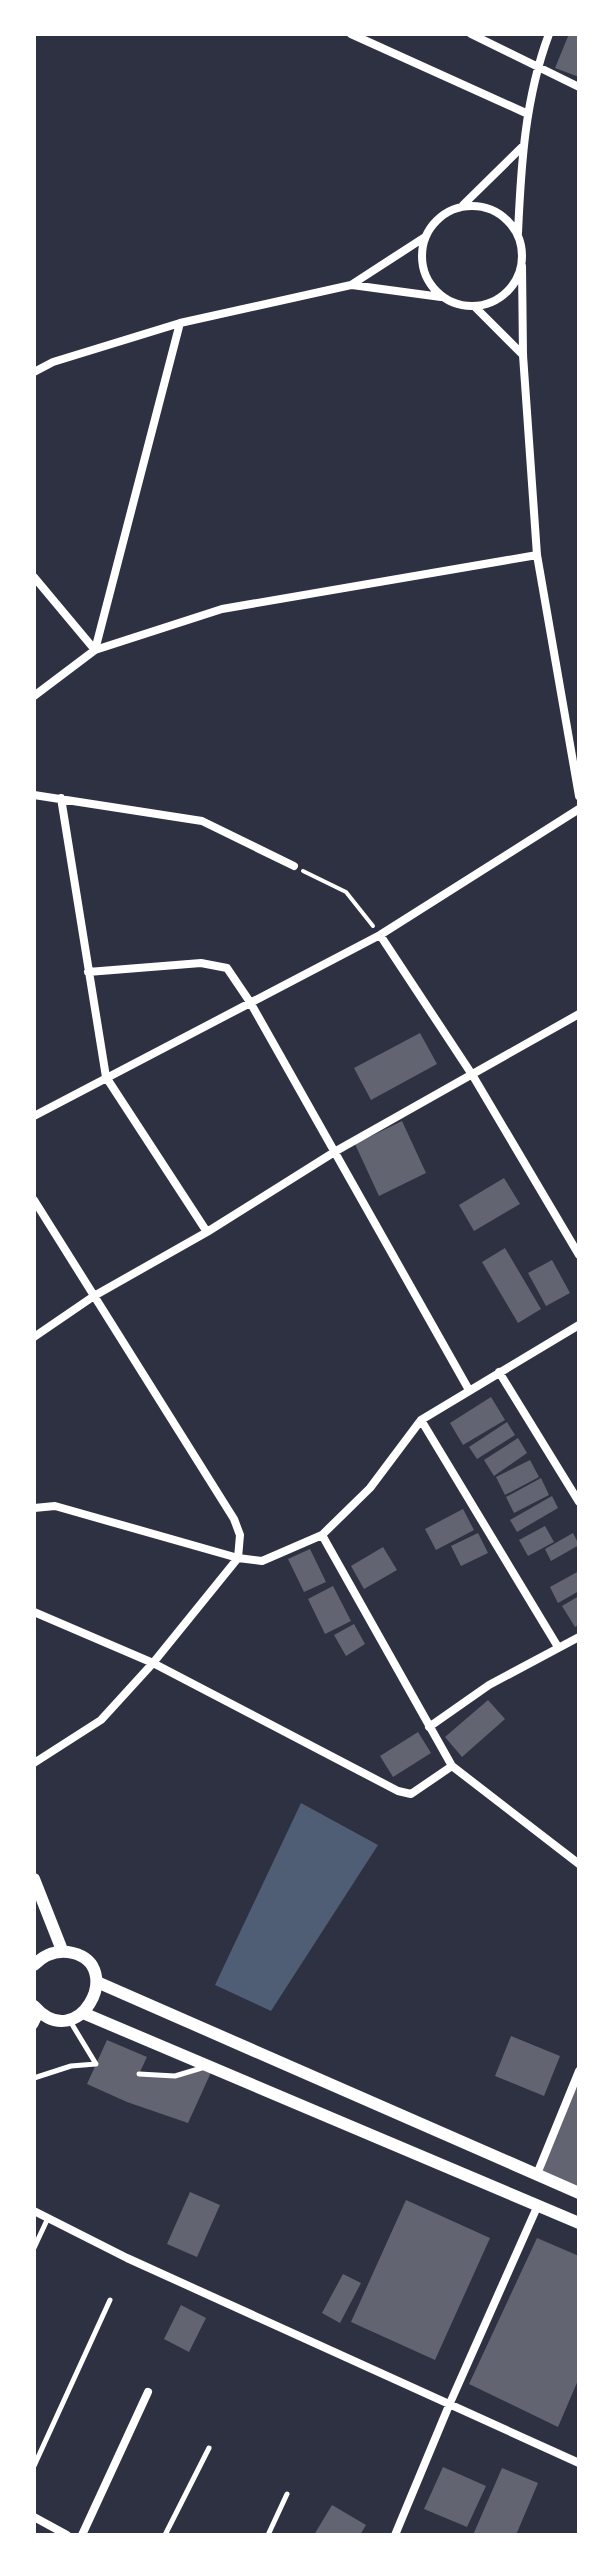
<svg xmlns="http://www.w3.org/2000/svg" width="613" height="2569" font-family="'Zilla Slab',serif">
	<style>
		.water { fill: #4f5d75 }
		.building { fill: #626471 }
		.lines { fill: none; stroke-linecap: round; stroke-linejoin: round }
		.path { stroke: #fff; stroke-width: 4 }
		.service { stroke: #fff; stroke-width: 5 }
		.minor { stroke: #fff; stroke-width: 8 }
		.secondary { stroke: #fff; stroke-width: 12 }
	</style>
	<rect width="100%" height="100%" fill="#2d3142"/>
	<path class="water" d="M301,1803L378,1845L271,2011L215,1985Z"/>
	<path class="building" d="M569,34H579V77L555,68Z
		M420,1033L437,1064L371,1100L354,1068Z
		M402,1121L426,1173L379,1196L355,1144Z
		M504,1178L520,1204L474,1231L459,1205Z
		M505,1248L541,1309L518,1323L482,1262Z
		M552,1260L570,1293L546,1306L528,1273Z
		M491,1397L505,1420L463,1445L450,1423Z
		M507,1422L515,1435L477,1459L469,1447Z
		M518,1438L527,1453L494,1476L484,1460Z
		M530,1460L539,1477L505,1495L496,1477Z
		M541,1478L549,1495L514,1513L506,1497Z
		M552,1496L558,1508L517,1532L510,1520Z
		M463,1509L474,1530L436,1550L425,1529Z
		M545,1526L554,1542L528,1556L519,1540Z
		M478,1533L488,1553L461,1566L451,1546Z
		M573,1533L579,1545L551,1561L545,1549Z
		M383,1547L397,1570L364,1589L351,1566Z
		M310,1549L326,1582L304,1592L288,1559Z
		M579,1571V1591L558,1603L550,1587Z
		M333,1586L351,1621L325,1634L308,1599Z
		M579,1596V1624L575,1627L562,1606Z
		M354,1624L365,1644L346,1656L334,1635Z
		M488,1700L505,1719L462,1757L445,1737Z
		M418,1732L431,1753L393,1777L380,1756Z
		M511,2036L560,2056L544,2096L495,2076Z
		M107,2040L147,2057L139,2074L175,2076L213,2068L188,2123L127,2102L87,2084Z
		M579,2071V2193L537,2174Z
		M190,2192L220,2205L197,2257L167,2244Z
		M406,2200L490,2238L435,2360L351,2322Z
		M537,2238L579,2256V2378L558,2427L469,2384Z
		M343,2274L361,2283L340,2323L322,2313Z
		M181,2305L206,2318L189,2352L164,2339Z
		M443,2467L486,2486L467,2527L424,2509Z
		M502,2468L538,2483L516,2535H473Z
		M332,2505L366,2525L360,2535H314Z"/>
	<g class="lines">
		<path class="path" d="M303,871L346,892L373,926"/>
		<path class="service" d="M139,2074L175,2076L205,2067
			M34,2078L71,2066L96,2064L70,2021
			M34,2248L48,2218
			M34,2466L110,2300
			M165,2535L209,2448
			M268,2535L287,2494"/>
		<path class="minor" d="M351,34L528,114
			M471,34L579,87
			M463,205L522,147
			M422 256a50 50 0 1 1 100 0a50 50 0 1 1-100 0Z
			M518,233C521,165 525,98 549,34
			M522,266L523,355L537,555L579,796
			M352,285L441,297
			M475,307L523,355
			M34,372L53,362L180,323L351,285L425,237
			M34,577L95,650
			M95,650L180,323
			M34,696L95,650L222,609L537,555
			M34,795L202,821L294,866
			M61,798L106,1077L207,1232
			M380,935L473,1076L579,1255
			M88,972L201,963L227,968L250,1002L469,1390
			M34,1116L380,935L579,809
			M34,1200L234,1519L240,1535L238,1558
			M34,1337L94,1296L207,1232L336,1151L579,1014
			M499,1372L579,1502
			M421,1420L558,1647
			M34,1508L55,1506L238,1558L262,1561L322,1535L370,1488L421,1420L579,1325
			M322,1535L452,1766L579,1864
			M34,1612L153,1663L398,1791L411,1794L452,1766
			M429,1727L489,1685L579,1637
			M34,1763L101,1720L153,1663L238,1558
			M34,2025L40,2013
			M537,2174L579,2071
			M34,2211L127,2258L579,2463
			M34,2517L67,2535
			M82,2535L148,2392
			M395,2535L450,2403L538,2205"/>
		<path class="secondary" d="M34,1879L62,1950
			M34,1965C45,1954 57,1949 73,1953C126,1966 78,2056 34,2006
			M97,1982L579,2193
			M83,2013L579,2223"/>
	</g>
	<rect width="613" height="2569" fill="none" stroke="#ffffff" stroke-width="72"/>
</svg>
